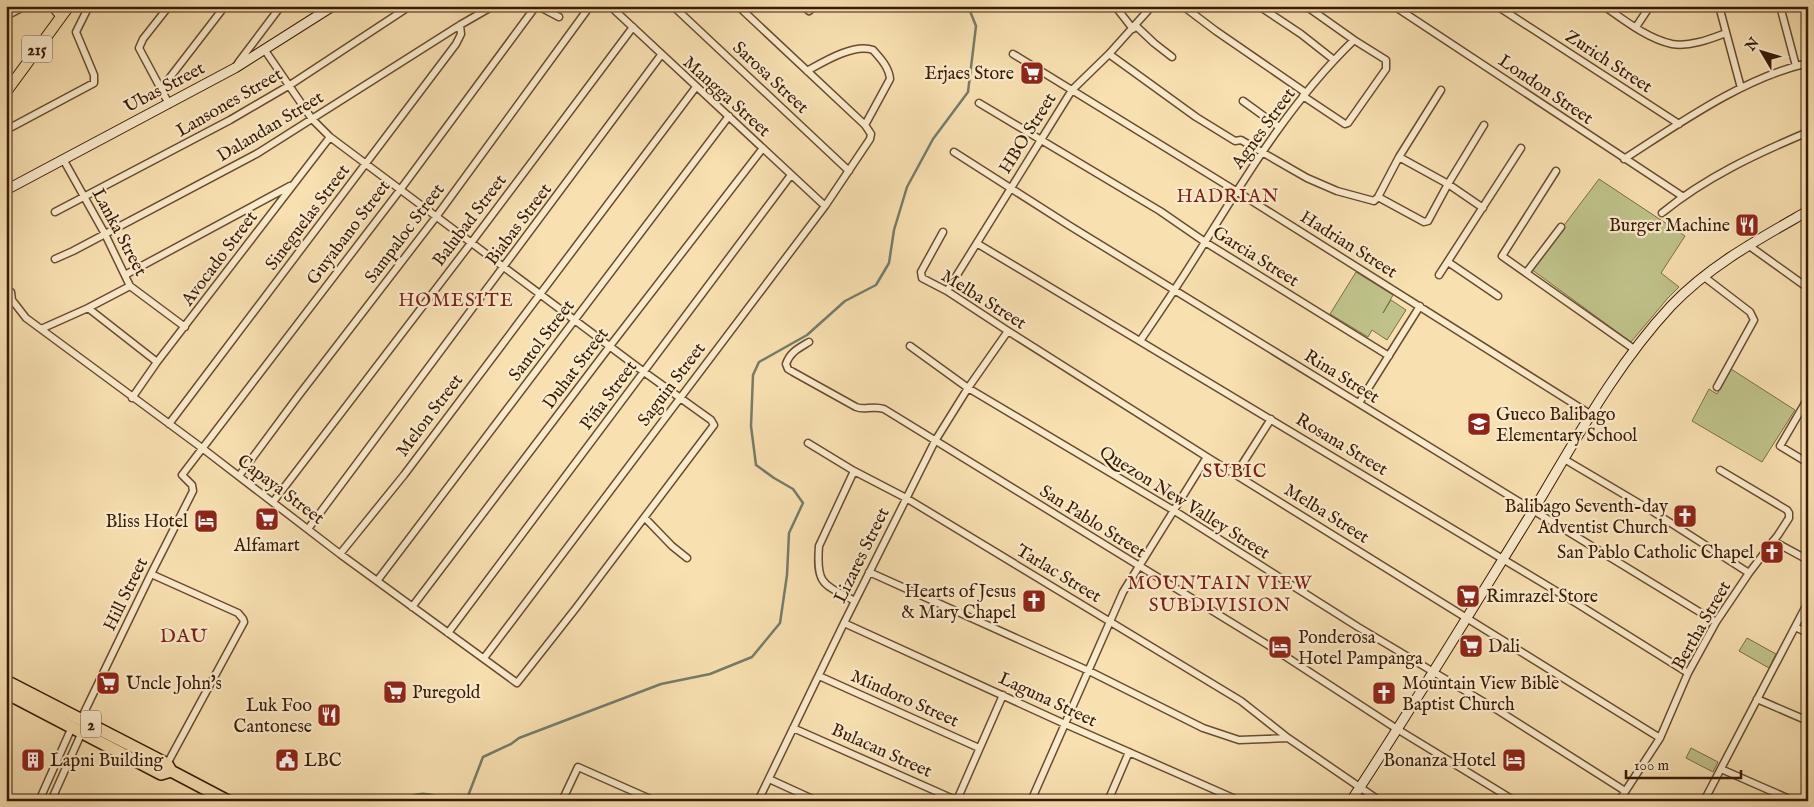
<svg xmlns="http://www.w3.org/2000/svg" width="1814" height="807" font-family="'IM FELL English',serif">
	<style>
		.green { fill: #bfc28a; stroke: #7c6e47 }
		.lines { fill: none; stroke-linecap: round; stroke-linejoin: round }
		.stream { stroke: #757c6a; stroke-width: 2.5 }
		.street-casing { stroke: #694c2f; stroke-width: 9 }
		.secondary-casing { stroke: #391b04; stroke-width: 11 }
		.primary-casing { stroke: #391b04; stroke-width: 12 }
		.highway-casing { stroke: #391b04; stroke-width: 14 }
		.street { stroke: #faebcc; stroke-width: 6 }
		.secondary { stroke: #faebcc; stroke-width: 9 }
		.primary { stroke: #f8e0b1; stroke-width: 10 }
		.highway { stroke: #f8e0b1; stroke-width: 11 }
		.labels { text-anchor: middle; stroke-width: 4.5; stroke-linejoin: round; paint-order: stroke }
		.shield { fill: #faebcc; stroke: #735940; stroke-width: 1 }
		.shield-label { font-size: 16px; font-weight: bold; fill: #391b04 }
		.street-label { font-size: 18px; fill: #391b04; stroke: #faebcc }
		.poi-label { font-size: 18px; fill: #391b04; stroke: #faebcc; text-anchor: start }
		.neighbourhood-label { font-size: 19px; letter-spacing: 1px; fill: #7a1f14; stroke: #faebcc }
		.quarter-label { font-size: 20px; letter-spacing: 1px; fill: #7a1f14; stroke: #faebcc }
	</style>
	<rect width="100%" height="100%" fill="#f8e0b1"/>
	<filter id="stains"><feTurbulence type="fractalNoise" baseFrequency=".004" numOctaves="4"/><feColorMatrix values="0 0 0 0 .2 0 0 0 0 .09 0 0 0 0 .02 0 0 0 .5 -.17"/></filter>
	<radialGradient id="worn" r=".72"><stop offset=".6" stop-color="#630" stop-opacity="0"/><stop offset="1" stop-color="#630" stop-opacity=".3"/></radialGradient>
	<path class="green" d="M1599,179L1685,236L1661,273L1679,287L1667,299L1631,342L1531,269Z
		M1356,272L1393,295L1383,313L1391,300L1406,310L1387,340L1372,330L1368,337L1330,314Z
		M1731,369L1795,410L1762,462L1692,421L1709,389L1717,394Z
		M1747,638L1776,654L1769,668L1739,651Z
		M1691,748L1718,762L1713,772L1686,758Z"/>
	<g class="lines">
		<path class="stream" d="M402,801C418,791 431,792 447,801
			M461,801L468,796L483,757L511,744L519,738L661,684L710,674L752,657L780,623L787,575L789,533L803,503L793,489L774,478L756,465L751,426L753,375L759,362L807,335L845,301L876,285L889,263L894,230L907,187L933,139L968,92L976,26L968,6"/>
		<g class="street-casing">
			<path id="street" d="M51,6L60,17
				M538,6L559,17
				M610,6L825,206
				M673,6L849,171
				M803,6L809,11L815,6
				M1115,6L1133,29
				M1183,6L1216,31L1306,93
				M1259,6L1301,34L1334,60
				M1394,6L1682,196
				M1497,6L1679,124
				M1604,6C1624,20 1648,39 1672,44C1690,47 1710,39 1726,33
				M1719,6L1741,88
				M1780,6L1796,66
				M6,16L25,6
				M1136,26L1154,43L1172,57
				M1636,27L1650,6
				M1013,54L1236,191L1590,414
				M1109,54L1196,117L1235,141L1241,140L1307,178L1337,191L1374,201L1378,197L1399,157L1441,90
				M238,63L281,6
				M807,71C823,62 854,43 873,50C880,58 889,67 890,79L865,125
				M161,89L225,6
				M1303,96L1345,124L1348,123L1386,69V60L1354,40L1306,6
				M1243,101L1279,127
				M979,103L1160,211L1205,242L1389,356
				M169,104L139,48L143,39L169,6
				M6,130L94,83V75L76,32L89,6
				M954,152L1070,226L1477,476L1716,622
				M1399,157L1448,184L1483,208
				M63,159L105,234L130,286L185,327
				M1624,159C1680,123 1743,78 1808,63
				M1556,171L1502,256L1634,349
				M1378,197L1424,222L1428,221L1448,184L1484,125
				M55,212L230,120L290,85L410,6
				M1662,213C1706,177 1756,154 1808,132
				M943,232L921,272L922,278L947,291L1008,331L1207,457L1660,738
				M978,244L1576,603L1688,673
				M1748,245L1808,288
				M55,259L73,251L258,153L460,25L493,6
				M1448,262L1498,296
				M1526,273L1561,227
				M125,275L290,186
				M1439,275L1521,148
				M1703,276L1750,312L1754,320L1717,387
				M947,291L1072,90L1109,54L1152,6
				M11,292L12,300L26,318L202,448L340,554L517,683L576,608L714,425L711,420L644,372L330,137L312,119L264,49
				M88,308L157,362
				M41,329L88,308L130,286
				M1140,341C1162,309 1184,276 1205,242C1249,171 1293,99 1354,40
				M809,342C799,348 790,352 786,364L788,369L793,372L856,407C865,411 871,405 884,409L1268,645L1397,729L1515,801
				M910,346L968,388L1173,510L1358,627L1499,711L1625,791
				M132,398L157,362L330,137
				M1808,398L1780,446L1808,463
				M1359,403L1420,306
				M169,424L456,44L461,34L460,25
				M808,443L854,471L906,498L1241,701L1288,738L1380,801
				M1564,459L1652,511L1749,573
				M854,471L819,546C816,585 823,584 855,601
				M1236,474L1271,419
				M239,476L299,395L436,217L590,6
				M273,502L471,243L633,27
				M645,518L672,546L687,558
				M308,529L661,55
				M1773,541L1808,560
				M340,554L404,475L696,87
				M869,572L1089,671L1203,728L1239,740L1288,738
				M151,574L238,613L243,619L244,622L166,766
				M377,581L729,116
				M412,607L610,346L763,148
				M844,623L1065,724L1240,801
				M1795,627L1808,633
				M448,633L791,175
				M484,658L825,206L870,139L871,134L865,125L738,6
				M819,676L979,748
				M1757,699L1808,721
				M80,721L151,574L193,491L192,485L182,475L400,190L536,6
				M793,728L958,801
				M1721,769L1794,801
				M769,779L817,801
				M957,800L1003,695
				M39,801L72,727
				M51,801L82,732
				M562,801L578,767L655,801
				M758,801L844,623L935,441L968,388L1008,331
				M1031,801L1123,592L1207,457
				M1108,801L1129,752
				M1619,801L1660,738L1688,673L1716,622L1749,573L1778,535L1789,518V513L1787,510L1720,470
				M1704,801L1807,604"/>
		</g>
		<g class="secondary-casing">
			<path id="secondary" d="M6,190L235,68L333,6
				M1351,801C1416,702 1477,601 1539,501C1579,434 1617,364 1671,306C1710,265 1759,239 1808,211"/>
		</g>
		<g class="primary-casing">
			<path id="primary" d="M6,92L69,6"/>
		</g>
		<g class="highway-casing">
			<path id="highway" d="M6,681L167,764L171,771L228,801
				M6,693L161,774L171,771"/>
		</g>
		<use href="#street" class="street"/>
		<use href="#secondary" class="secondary"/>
		<use href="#primary" class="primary"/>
		<use href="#highway" class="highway"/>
	</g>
	<defs>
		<g id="supermarket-square" transform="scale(1.25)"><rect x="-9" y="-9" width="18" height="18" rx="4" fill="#8f2418" stroke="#faebcc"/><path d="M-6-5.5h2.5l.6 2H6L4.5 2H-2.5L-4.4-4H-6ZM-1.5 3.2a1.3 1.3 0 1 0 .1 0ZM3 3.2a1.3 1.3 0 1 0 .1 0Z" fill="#fff"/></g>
		<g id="restaurant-square" transform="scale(1.25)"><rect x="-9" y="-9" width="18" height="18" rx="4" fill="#8f2418" stroke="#faebcc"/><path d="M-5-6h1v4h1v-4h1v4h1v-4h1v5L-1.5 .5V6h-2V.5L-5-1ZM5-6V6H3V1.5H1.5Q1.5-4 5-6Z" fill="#fff"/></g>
		<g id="school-square" transform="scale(1.25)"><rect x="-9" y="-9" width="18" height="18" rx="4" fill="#8f2418" stroke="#faebcc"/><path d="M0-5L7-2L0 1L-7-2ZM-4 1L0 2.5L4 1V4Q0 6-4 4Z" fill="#fff"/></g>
		<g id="church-square" transform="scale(1.25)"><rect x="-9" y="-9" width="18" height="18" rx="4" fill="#8f2418" stroke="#faebcc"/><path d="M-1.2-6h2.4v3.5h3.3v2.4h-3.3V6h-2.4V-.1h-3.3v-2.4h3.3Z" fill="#fff"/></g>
		<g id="hotel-square" transform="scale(1.25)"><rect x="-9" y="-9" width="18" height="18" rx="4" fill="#8f2418" stroke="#faebcc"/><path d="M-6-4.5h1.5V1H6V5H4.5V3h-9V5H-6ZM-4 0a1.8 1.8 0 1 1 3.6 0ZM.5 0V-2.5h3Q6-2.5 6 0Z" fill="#fff"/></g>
		<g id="building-square" transform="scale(1.25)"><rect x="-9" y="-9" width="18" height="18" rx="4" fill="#8f2418" stroke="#faebcc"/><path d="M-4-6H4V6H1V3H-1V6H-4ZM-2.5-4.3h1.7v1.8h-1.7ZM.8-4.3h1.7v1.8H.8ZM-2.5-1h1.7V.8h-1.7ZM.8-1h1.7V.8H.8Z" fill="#fff"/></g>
		<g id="civic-square" transform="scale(1.25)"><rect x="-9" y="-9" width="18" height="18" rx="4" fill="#8f2418" stroke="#faebcc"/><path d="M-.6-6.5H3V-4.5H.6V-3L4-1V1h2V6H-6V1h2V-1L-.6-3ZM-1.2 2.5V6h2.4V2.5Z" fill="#fff"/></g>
	</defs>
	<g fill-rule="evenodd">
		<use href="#supermarket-square" x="1032" y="73"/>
		<use href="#restaurant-square" x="1747" y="225"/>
		<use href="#school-square" x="1479" y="424"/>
		<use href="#church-square" x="1685" y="516"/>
		<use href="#supermarket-square" x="267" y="519"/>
		<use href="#hotel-square" x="206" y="521"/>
		<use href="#church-square" x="1772" y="552"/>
		<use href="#supermarket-square" x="1468" y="596"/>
		<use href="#church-square" x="1034" y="601"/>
		<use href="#supermarket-square" x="1471" y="646"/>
		<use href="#hotel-square" x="1280" y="647"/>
		<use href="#supermarket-square" x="108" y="683"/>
		<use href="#supermarket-square" x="395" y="692"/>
		<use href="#church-square" x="1384" y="693"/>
		<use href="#restaurant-square" x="329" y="715"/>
		<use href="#building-square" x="33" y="760"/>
		<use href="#civic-square" x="287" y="760"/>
		<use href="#hotel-square" x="1514" y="760"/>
	</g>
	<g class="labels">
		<g class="shield">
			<rect x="22" y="35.5" width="30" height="27" rx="4"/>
			<rect x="81" y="710.5" width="20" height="27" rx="4"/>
		</g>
		<g class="shield-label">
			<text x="37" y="55">215</text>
			<text x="91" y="730">2</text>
		</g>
		<g class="street-label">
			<text transform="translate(1609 61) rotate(33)" y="6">Zurich Street</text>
			<text transform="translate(771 77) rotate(43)" y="6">Sarosa Street</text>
			<text transform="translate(164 87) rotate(-28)" y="6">Ubas Street</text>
			<text transform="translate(1546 89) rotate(34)" y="6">London Street</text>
			<text transform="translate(727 96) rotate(42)" y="6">Mangga Street</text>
			<text transform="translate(229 102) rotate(-30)" y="6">Lansones Street</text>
			<text transform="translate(270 126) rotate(-31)" y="6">Dalandan Street</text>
			<text transform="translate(1263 128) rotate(-54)" y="6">Agnes Street</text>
			<text transform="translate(1027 133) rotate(-58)" y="6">HBO Street</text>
			<text transform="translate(307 217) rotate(-53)" y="6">Sineguelas Street</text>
			<text transform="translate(469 220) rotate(-53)" y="6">Balubad Street</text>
			<text transform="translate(518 224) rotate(-53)" y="6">Biabas Street</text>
			<text transform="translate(120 232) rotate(62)" y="6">Lanka Street</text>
			<text transform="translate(348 232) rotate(-53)" y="6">Guyabano Street</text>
			<text transform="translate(404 233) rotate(-53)" y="6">Sampaloc Street</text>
			<text transform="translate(1349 244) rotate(32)" y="6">Hadrian Street</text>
			<text transform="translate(1256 256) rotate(32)" y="6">Garcia Street</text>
			<text transform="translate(219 258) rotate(-53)" y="6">Avocado Street</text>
			<text transform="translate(984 299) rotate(32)" y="6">Melba Street</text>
			<text transform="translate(541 340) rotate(-53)" y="6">Santol Street</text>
			<text transform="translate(575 368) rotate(-53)" y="6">Duhat Street</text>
			<text transform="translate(1342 376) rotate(32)" y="6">Rina Street</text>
			<text transform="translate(671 384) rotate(-53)" y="6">Saguin Street</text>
			<text transform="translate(608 395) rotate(-53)" y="6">Piña Street</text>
			<text transform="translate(429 415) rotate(-53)" y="6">Melon Street</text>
			<text transform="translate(1342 444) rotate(31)" y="6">Rosana Street</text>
			<text transform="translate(281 489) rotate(37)" y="6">Capaya Street</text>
			<text transform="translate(1185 502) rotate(32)" y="6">Quezon New Valley Street</text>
			<text transform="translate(1327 513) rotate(32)" y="6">Melba Street</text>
			<text transform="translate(1093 521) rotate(32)" y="6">San Pablo Street</text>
			<text transform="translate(861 555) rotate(-64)" y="6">Lizares Street</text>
			<text transform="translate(1059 573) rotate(31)" y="6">Tarlac Street</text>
			<text transform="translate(125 594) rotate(-64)" y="6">Hill Street</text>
			<text transform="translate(1701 625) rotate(-60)" y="6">Bertha Street</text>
			<text transform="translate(905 698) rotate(24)" y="6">Mindoro Street</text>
			<text transform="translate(1048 699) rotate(25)" y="6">Laguna Street</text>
			<text transform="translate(882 750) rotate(24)" y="6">Bulacan Street</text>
		</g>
		<g class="poi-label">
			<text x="1014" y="79" text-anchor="end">Erjaes Store</text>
			<text x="1730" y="231" text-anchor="end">Burger Machine</text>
			<text x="1496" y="420">Gueco Balibago<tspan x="1496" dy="21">Elementary School</tspan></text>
			<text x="1668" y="512" text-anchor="end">Balibago Seventh-day<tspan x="1668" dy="21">Adventist Church</tspan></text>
			<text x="188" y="527" text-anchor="end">Bliss Hotel</text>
			<text x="267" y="551" text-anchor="middle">Alfamart</text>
			<text x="1754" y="558" text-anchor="end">San Pablo Catholic Chapel</text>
			<text x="1016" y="597" text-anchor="end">Hearts of Jesus<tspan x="1016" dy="21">&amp; Mary Chapel</tspan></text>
			<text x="1486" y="602">Rimrazel Store</text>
			<text x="1298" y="643">Ponderosa<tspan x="1298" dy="21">Hotel Pampanga</tspan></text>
			<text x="1488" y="652">Dali</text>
			<text x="126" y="689">Uncle John's</text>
			<text x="1402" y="689">Mountain View Bible<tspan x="1402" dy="21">Baptist Church</tspan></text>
			<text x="412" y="698">Puregold</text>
			<text x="312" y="711" text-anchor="end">Luk Foo<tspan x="312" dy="21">Cantonese</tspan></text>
			<text x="50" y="766">Lapni Building</text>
			<text x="304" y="766">LBC</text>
			<text x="1496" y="766" text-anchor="end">Bonanza Hotel</text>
		</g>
		<g class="neighbourhood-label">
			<text x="1228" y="202">HADRIAN</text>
			<text x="456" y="306">HOMESITE</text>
			<text x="1235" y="477">SUBIC</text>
			<text x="1220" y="589">MOUNTAIN VIEW<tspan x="1220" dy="22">SUBDIVISION</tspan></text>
		</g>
		<g class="quarter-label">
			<text x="184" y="642">DAU</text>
		</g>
	</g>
	<rect width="1814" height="807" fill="none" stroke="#f8e0b1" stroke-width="25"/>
	<rect x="8" y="8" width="1799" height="792" fill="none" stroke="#391b04" stroke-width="2.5"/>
	<rect x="12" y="12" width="1789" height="782" fill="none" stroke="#391b04"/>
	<g transform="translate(1762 52) rotate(308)" stroke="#faebcc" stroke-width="4" paint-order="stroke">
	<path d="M0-4L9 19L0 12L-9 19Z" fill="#391b04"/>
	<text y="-8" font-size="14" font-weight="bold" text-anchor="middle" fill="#391b04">N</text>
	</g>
	<path d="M1626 770v8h115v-8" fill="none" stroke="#391b04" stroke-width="2.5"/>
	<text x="1634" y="770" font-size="15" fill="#391b04" stroke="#faebcc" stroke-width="4" paint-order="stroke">100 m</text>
	<rect width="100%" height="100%" filter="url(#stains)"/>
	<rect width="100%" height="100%" fill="url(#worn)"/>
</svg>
